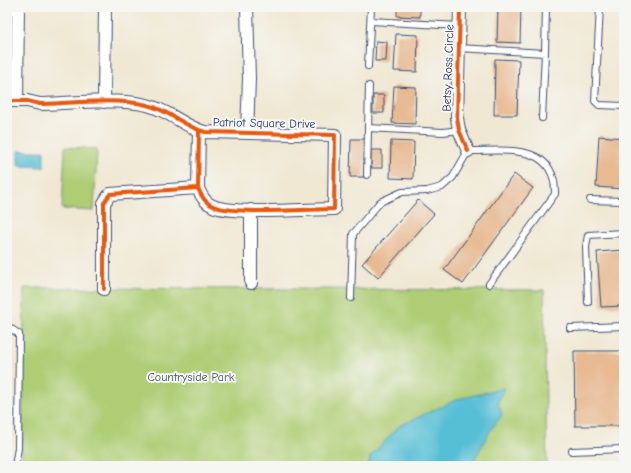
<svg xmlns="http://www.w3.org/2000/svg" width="631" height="473" font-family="'Comic Neue',sans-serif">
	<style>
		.green { fill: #aecd74; stroke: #647e69 }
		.water { fill: #57bfd5; stroke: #39779a }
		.building { fill: #e7ba92 }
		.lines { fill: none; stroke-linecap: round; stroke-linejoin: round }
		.service-casing { stroke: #3b4b70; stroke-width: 8 }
		.minor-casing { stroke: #3b4b70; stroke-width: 14 }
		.service { stroke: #fff; stroke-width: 6 }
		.minor { stroke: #fff; stroke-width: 12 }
		.cycleway-casing { stroke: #f6f6f2; stroke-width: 6 }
		.cycleway { stroke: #e8590c; stroke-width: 4 }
		.labels { text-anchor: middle; stroke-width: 4; stroke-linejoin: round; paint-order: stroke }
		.street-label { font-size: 12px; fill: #1b2f5e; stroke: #f6f6f2 }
		.park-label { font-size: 12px; fill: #405664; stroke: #f6f6f2 }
	</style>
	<rect width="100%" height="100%" fill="#f6f6f2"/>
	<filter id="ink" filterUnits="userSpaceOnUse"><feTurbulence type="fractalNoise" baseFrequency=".025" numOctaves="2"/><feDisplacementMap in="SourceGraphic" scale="8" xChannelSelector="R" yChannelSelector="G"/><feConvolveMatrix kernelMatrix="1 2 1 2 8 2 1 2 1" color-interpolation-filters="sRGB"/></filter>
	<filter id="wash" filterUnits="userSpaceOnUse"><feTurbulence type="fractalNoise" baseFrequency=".012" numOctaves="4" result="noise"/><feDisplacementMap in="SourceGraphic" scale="16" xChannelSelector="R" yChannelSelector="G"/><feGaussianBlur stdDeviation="0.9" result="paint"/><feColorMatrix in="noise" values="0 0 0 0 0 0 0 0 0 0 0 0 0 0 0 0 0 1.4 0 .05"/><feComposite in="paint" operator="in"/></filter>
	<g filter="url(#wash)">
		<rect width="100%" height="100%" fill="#f0e8d3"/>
		<path class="green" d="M65,147L97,149L94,211L62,209Z
			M24,288L544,290L547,466H22Z"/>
		<path class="water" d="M18,151H44V167L18,166Z
			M504,388L498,402L502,415L490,431L471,466H368L370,457L399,426L458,399Z"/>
		<g id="blocks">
			<path class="building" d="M397,7H420V17L397,16Z
				M498,7H521L520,43L497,42Z
				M396,34L418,35L417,72L394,71Z
				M376,41L387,42L386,61H375Z
				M495,59L519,60L517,115H494Z
				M394,86L416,87L415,124L392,123Z
				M373,95H384V113H373Z
				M599,136L624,138V189L596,187Z
				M351,139H365L364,177H350Z
				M391,141L414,142L413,179L390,178Z
				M371,150H382V168H371Z
				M514,174L533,188L463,284L444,270Z
				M418,200L434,214L378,278L362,264Z
				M624,250V306L601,307L597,252Z
				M574,351H624V426H575Z"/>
		</g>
	</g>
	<g filter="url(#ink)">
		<use href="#blocks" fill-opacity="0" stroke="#3b4b70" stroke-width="1"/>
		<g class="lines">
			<g class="service-casing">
				<path id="service" d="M600,7L595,101L599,105L624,106
					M371,21L459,26
					M458,48L545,53L542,118
					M545,53L546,7
					M368,66L371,7
					M368,128L443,132L459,130
					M367,175L369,86
					M590,200L624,201
					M351,298L353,234L380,202L402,192L427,191L442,187L453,177L468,151C505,151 556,142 555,194L489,284
					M588,302L586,247L588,235L624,233
					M7,326L19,334L18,448L15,466
					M570,328L624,326
					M572,451L624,449"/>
			</g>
			<g class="minor-casing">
				<path id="minor" d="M460,7L457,118L459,130L468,151
					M7,101H27L40,104C71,103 117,98 147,105C169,110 184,127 205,132L335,135L334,209C309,209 233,215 213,206C205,203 201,196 198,188L199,131
					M17,101L18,7
					M104,102L105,7
					M247,132L249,79L247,7
					M251,283V210
					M104,289V203L110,194L198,188"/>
			</g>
			<use href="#service" class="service"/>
			<use href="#minor" class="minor"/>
			<g class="cycleway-casing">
				<path id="cycleway" d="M460,7L457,118L459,130L468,151
					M7,101H27L40,104C71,103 117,98 147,105C169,110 184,127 205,132L335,135L334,209C309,209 233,215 213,206C205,203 201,196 198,188L199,131
					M104,289V203L110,194L198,188"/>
			</g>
			<use href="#cycleway" class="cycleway"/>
		</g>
	</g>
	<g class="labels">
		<g class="street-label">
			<text transform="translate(448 68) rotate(-88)" y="4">Betsy Ross Circle</text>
			<text transform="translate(264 123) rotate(1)" y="4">Patriot Square Drive</text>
		</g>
		<g class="park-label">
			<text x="191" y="381">Countryside Park</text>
		</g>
	</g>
	<rect width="631" height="473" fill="none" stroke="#f6f6f2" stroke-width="24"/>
</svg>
